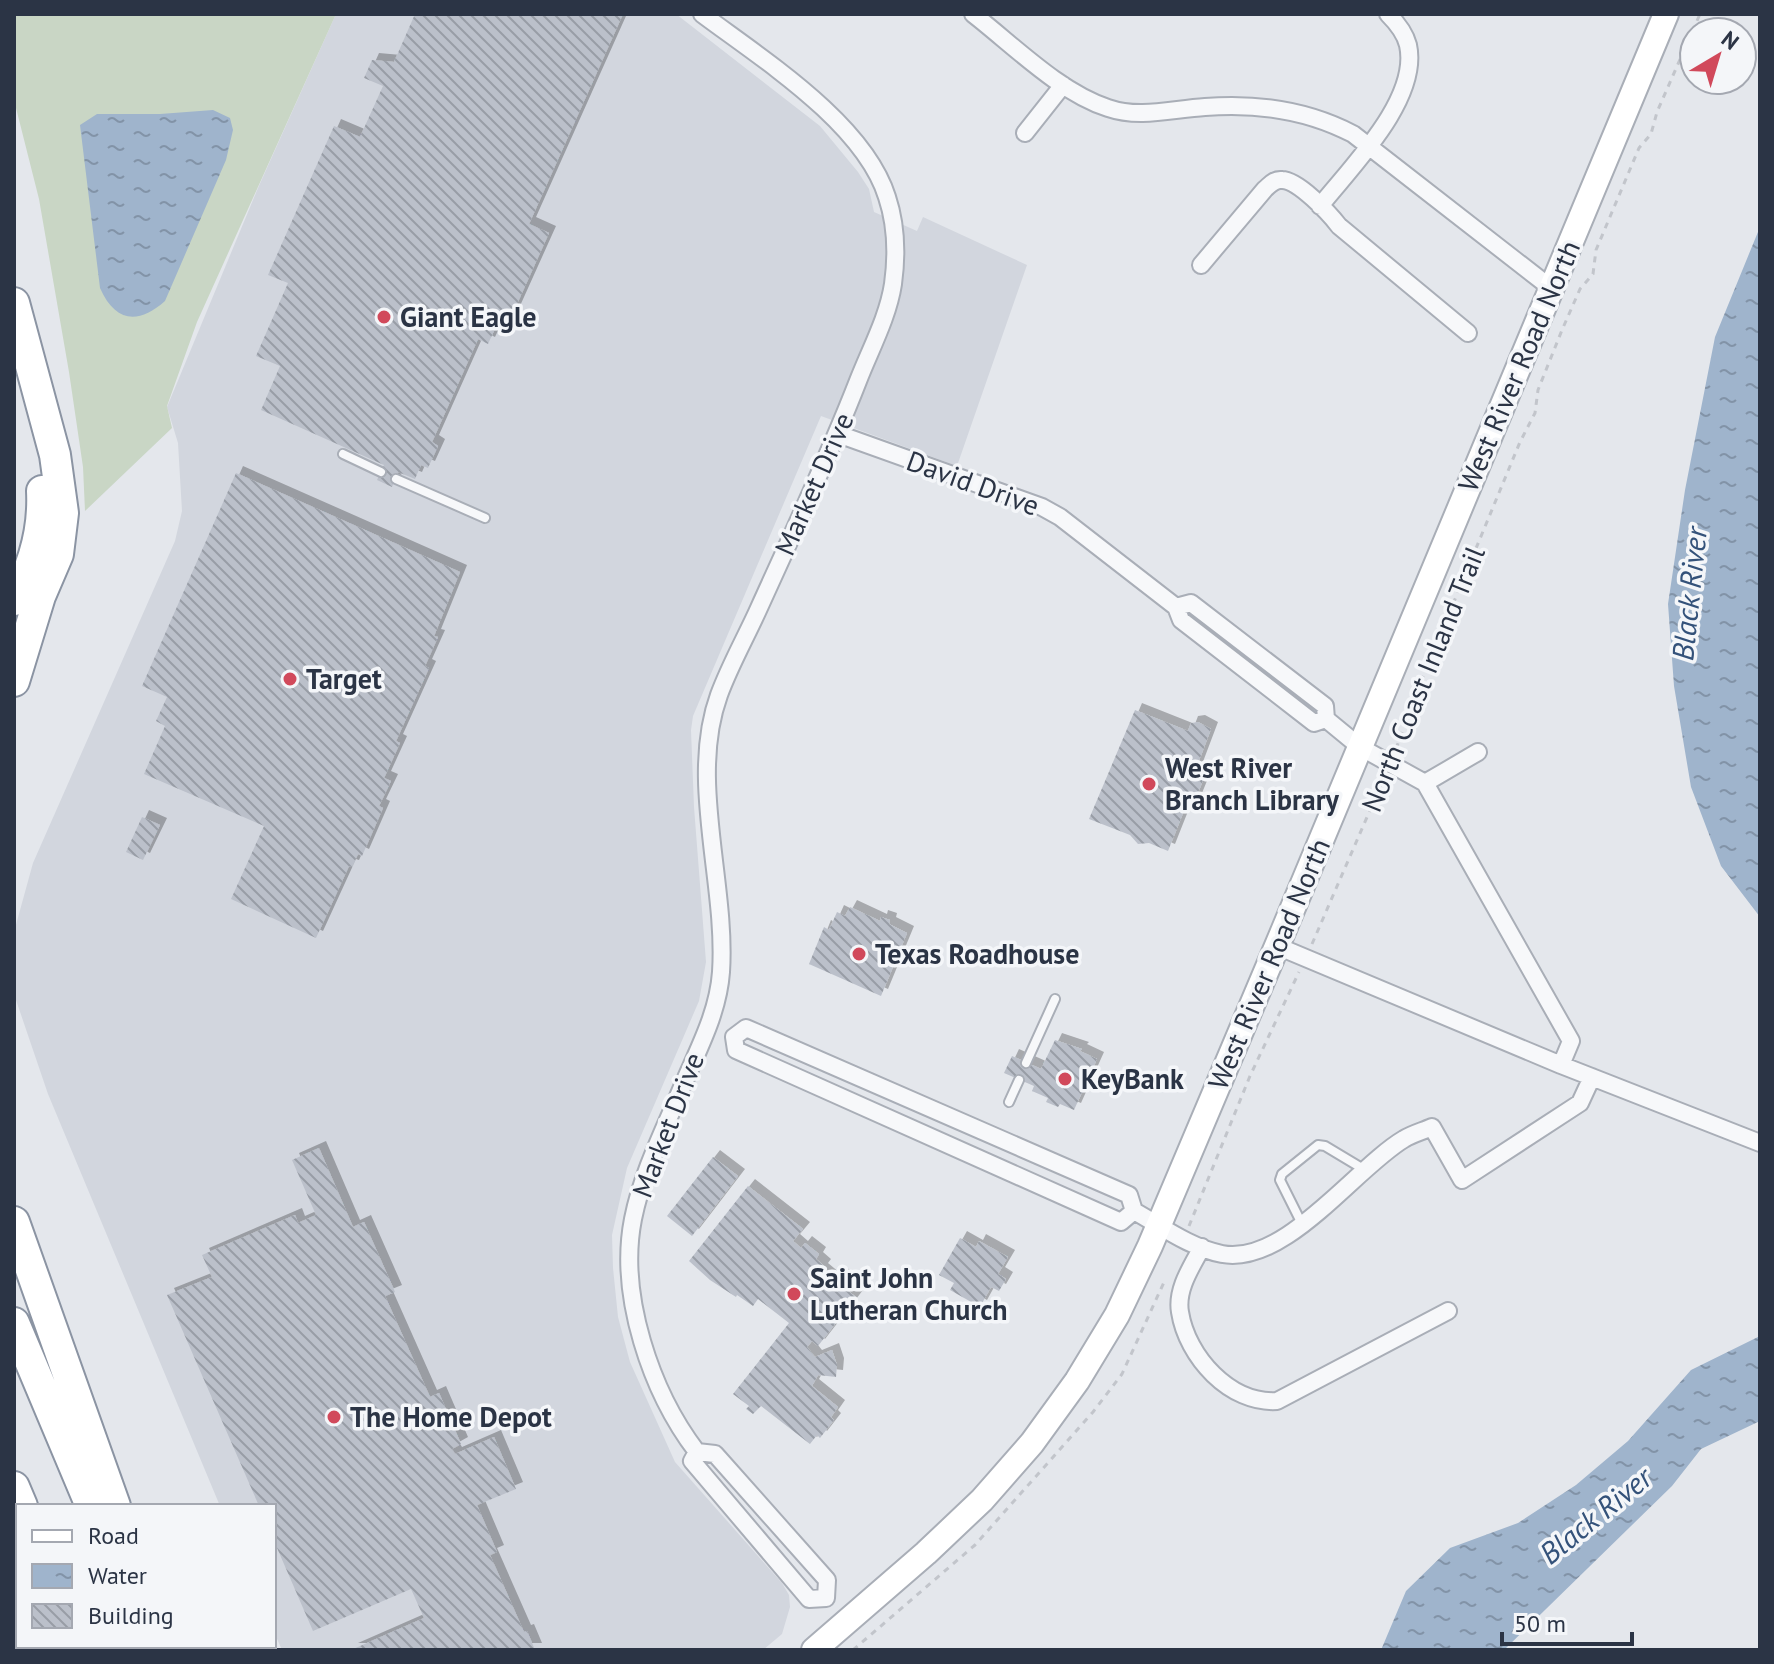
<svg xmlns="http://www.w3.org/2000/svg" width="1774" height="1664" font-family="'PT Sans',sans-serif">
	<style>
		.built { fill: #d2d6de }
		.grass { fill: #c9d6c5 }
		.water { fill: url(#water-ripples) }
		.building { fill: url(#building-back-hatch); filter: url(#shadow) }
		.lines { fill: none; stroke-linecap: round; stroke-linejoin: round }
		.lane-casing { stroke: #a9aeb7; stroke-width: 12 }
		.street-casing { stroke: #a9aeb7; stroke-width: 20 }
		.secondary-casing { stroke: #a9aeb7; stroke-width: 28 }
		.highway-casing { stroke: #8b94a3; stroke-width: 34 }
		.path { stroke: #c2c5cb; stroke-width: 3; stroke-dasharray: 6 6; stroke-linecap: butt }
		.lane { stroke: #f7f8fa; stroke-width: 8 }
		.street { stroke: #f7f8fa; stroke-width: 16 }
		.secondary { stroke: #fff; stroke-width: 24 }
		.highway { stroke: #fff; stroke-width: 30 }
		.poi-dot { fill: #d1495b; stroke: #f4f6f9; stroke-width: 3 }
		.labels { text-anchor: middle; stroke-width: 7; stroke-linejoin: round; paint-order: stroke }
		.poi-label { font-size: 28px; font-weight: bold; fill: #2b3445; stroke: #f4f6f9; text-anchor: start }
		.street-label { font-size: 28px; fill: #2b3445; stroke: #f4f6f9 }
		.water-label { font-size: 30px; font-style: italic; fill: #34527a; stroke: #f4f6f9 }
	</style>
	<defs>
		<pattern id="water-ripples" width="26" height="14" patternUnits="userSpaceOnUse" patternTransform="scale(2)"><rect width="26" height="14" fill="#9fb4cc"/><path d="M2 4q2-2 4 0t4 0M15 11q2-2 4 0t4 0" fill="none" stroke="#8293a7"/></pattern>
		<pattern id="building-back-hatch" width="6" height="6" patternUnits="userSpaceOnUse" patternTransform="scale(2)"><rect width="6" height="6" fill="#bbc0ca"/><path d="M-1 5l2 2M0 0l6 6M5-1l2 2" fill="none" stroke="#989da6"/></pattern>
		<filter id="shadow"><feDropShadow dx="7" dy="-7" stdDeviation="0" flood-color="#0004"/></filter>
	</defs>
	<rect width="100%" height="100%" fill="#e4e7ec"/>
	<path class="built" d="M336,14H676L820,126L858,172L869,189L874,212L917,231L923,217L1027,265L957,466L821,416L693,716L691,730L694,807L706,962L699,1001L627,1168L612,1235L613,1268L618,1317L630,1362L675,1462L782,1583L789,1595L790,1607L782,1634L763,1650H282L274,1632V1506H220L48,1094L16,1000L14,932L33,863L175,541L182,511L178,443L167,407L258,188Z"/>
	<path class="grass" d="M14,14H336L197,322L167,406L172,428L85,511L83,467L69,372L39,199L14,100Z"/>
	<path class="water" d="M213,110L230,118L233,130L226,160L165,301C138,325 115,322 100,288L80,125L97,114H160Z
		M1760,227V917L1721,866L1691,787L1674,686L1668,604L1685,490L1715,337Z
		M1760,1336V1421L1701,1449L1672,1486L1504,1650H1381L1406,1591L1450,1548L1518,1523L1576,1485L1628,1441L1691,1370Z"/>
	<path class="building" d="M415,14H623L529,224L549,233L508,324L499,320L488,344L478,339L432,442L438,446L428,468L421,465L415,479L398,472L392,487L377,480L384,465L261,410L280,366L256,356L288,283L268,275L334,126L360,137L383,86L364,78L372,60L394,62Z
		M236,473L460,572L434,636L438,637L425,666L429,668L396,741L400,743L384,778L391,781L379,806L383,808L362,856L358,854L352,867L349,866L316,938L231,899L264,826L144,774L165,726L156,721L167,697L142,686Z
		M1135,710L1188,731L1191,723L1198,722L1211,729L1194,774L1204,778L1195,800L1189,798L1168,851L1149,843L1138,844L1130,835L1089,819Z
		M142,817L160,825L143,860L126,852Z
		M850,907L880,921L881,917L890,920L889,924L907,933L881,996L809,964L824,927L829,930L837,912L845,916Z
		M1055,1040L1082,1049L1080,1051L1097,1059L1074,1110L1060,1104L1058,1107L1046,1102L1048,1098L1032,1091L1034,1086L1004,1073L1012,1056L1041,1069Z
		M319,1148L353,1227L364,1222L395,1292L385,1296L430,1397L439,1393L461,1444L452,1449L455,1454L494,1437L516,1489L477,1505L497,1552L490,1555L524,1632L527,1631L535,1650H351L424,1618L411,1589L313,1631L274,1541V1506H259L167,1295L212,1277L202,1255L295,1215L298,1223L316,1215L292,1160Z
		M713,1157L738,1176L692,1236L667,1216Z
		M748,1186L803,1229L793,1241L801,1248L805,1243L819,1254L816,1259L824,1266L821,1270L833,1280L836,1275L842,1276L846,1281L843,1287L856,1297L818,1346L812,1341L807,1347L815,1357L832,1350L837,1365L836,1377L818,1375L812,1386L838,1407L831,1417L834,1420L820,1438L817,1435L810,1444L761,1406L753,1414L746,1409L749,1406L733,1394L789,1323L758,1299L753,1306L737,1295L736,1297L710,1280L689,1261Z
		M960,1238L976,1247L979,1241L1008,1257L998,1274L1006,1279L999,1291L991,1287L980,1307L950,1290L954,1283L939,1275Z"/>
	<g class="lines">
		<g class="lane-casing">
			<path id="lane" d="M343,454L381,472
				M396,479L485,518
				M1026,1063L1055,999
				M1009,1102L1019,1080
				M1302,1224L1280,1180L1282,1174L1318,1145L1325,1146L1365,1170"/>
		</g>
		<g class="street-casing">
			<path id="street" d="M973,14C1013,45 1059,92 1108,108C1140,119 1172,109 1205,107C1256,103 1307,110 1353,134L1551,288
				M1025,133L1063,85
				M1320,206C1351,167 1420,99 1408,45C1405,33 1397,23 1388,14
				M1201,265L1265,189C1270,185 1274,179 1282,180C1298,180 1329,213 1339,226L1468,333
				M838,434L1042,507L1060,517L1176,607L1181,620L1314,723L1326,719L1325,706L1191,603L1176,607
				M1326,719L1360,747L1425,783L1478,752
				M1425,783L1571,1041L1561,1065
				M1277,946L1561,1065L1760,1143
				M746,1028L1129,1195L1134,1211L1121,1222L736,1050L734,1037Z
				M1134,1211C1161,1226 1191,1248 1222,1254C1285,1266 1355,1168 1404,1139C1412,1134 1423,1131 1432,1127L1462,1180L1580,1103L1592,1077
				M1202,1247C1192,1266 1176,1289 1180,1312C1187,1357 1230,1404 1277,1401L1448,1311
				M697,1452L692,1461L809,1599L826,1598L827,1580L715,1454L697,1452C651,1392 618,1295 633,1219C642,1174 662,1134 680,1092C696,1053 718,1015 721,972C727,883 688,780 719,695C730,665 746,637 759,608C793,533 828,458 858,381C870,350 888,317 893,284C897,255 896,224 887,197C864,123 762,59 702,14"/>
		</g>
		<g class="secondary-casing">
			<path id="secondary" d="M814,1650L926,1553L982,1500L1032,1443L1077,1381L1117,1315L1150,1246L1277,946L1666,14"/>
		</g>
		<g class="highway-casing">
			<path id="highway" d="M14,303L55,455L63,513L58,554L40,596L14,681
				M14,600C34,566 44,531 42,491
				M14,1222L115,1506
				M14,1323L91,1506
				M14,1487L22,1506
				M84,1646L85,1650
				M153,1646L155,1650"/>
		</g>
		<path class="path" d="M1396,749L1417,691L1520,442L1535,413L1538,390L1562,330L1580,289L1593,274L1596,250L1639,148L1651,134L1657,112L1700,14
			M1312,944L1384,778
			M1189,1226L1250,1076L1299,972
			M853,1650L975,1545L1093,1412L1122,1374L1165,1280"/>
		<use href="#lane" class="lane"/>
		<use href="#street" class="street"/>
		<use href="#secondary" class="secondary"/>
		<use href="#highway" class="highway"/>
	</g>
	<g class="poi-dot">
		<circle cx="384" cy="317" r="8"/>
		<circle cx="290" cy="679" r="8"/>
		<circle cx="1149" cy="784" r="8"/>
		<circle cx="859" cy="954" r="8"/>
		<circle cx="1065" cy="1079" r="8"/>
		<circle cx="794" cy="1294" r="8"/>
		<circle cx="334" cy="1417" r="8"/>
	</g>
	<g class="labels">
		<g class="poi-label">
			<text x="400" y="327">Giant Eagle</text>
			<text x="306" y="689">Target</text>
			<text x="1165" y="778">West River<tspan x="1165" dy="32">Branch Library</tspan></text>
			<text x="875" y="964">Texas Roadhouse</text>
			<text x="1081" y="1089">KeyBank</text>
			<text x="810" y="1288">Saint John<tspan x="810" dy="32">Lutheran Church</tspan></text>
			<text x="350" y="1427">The Home Depot</text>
		</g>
		<g class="street-label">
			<text transform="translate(1519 366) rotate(-67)" y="10">West River Road North</text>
			<text transform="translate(973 483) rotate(20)" y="10">David Drive</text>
			<text transform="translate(814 484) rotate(-66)" y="10">Market Drive</text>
			<text transform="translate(1423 679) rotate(-68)" y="10">North Coast Inland Trail</text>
			<text transform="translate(1269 964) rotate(-67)" y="10">West River Road North</text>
			<text transform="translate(668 1125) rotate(-69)" y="10">Market Drive</text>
		</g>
		<g class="water-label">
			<text transform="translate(1690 594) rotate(-84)" y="10">Black River</text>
			<text transform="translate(1596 1516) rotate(-39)" y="10">Black River</text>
		</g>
	</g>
	<rect width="1774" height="1664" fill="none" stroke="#2b3445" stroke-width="32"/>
	<rect x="16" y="1504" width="260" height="144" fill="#f4f6f9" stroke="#a4a8b1" stroke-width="2"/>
	<rect x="32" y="1530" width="40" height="12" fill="#ffffff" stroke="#a4a8b1" stroke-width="2"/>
	<text x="88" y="1544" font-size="24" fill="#2b3445">Road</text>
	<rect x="32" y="1564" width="40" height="24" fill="url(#water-ripples)" stroke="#a4a8b1" stroke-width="2"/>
	<text x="88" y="1584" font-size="24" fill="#2b3445">Water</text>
	<rect x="32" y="1604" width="40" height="24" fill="url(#building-back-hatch)" stroke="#a4a8b1" stroke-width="2"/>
	<text x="88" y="1624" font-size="24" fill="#2b3445">Building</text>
	<g transform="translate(1718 56) rotate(38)"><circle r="38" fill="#f4f6f9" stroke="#a4a8b1" stroke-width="2"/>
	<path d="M0-6L14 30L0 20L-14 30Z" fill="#d1495b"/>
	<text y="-12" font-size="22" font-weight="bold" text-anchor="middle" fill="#2b3445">N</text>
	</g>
	<path d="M1502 1632v12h130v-12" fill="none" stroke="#2b3445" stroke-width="4"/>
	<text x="1514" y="1632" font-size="24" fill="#2b3445" stroke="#f4f6f9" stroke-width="6" paint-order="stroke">50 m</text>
</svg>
